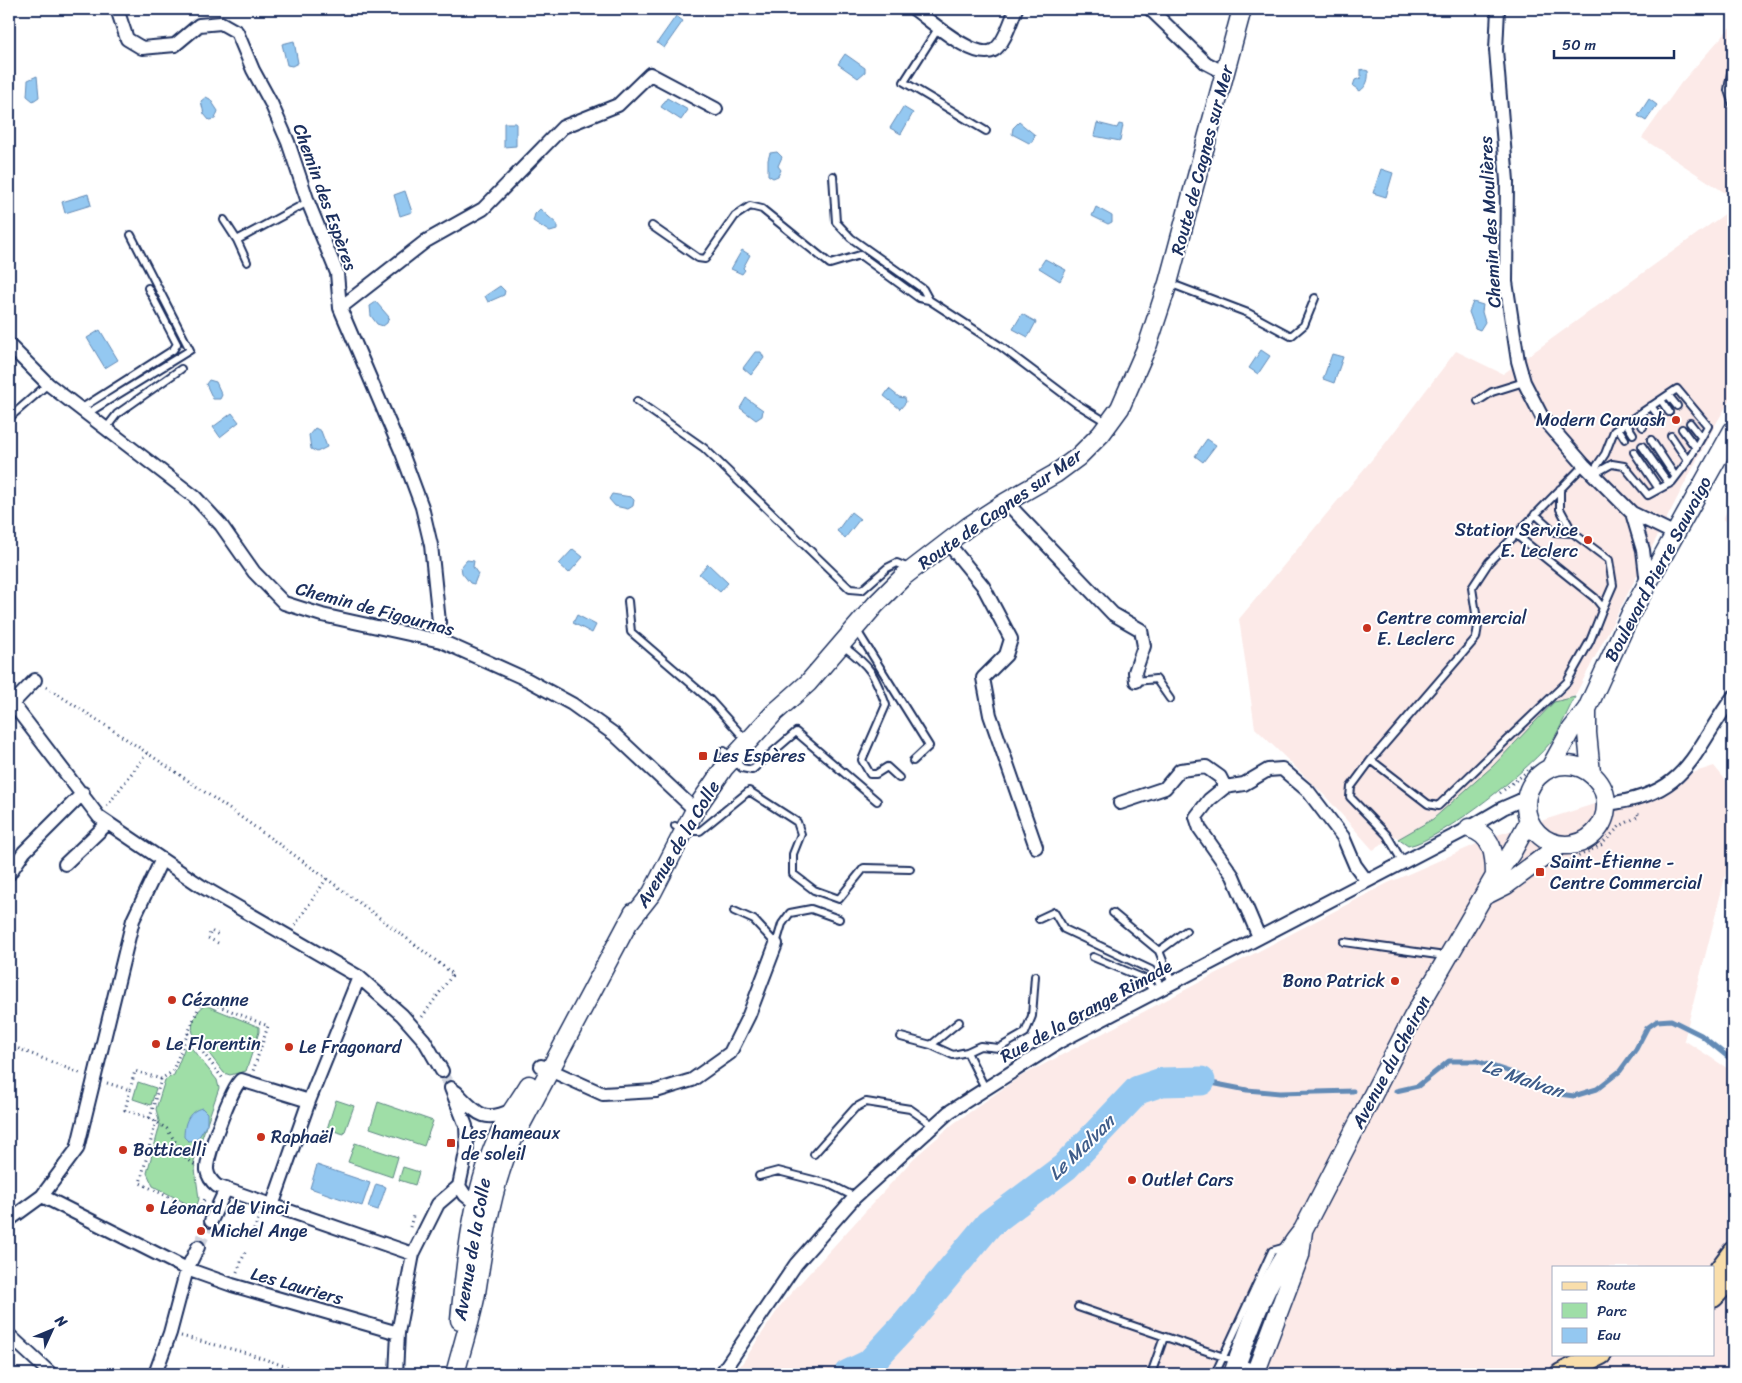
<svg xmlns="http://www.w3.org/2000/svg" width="1742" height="1383" font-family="Sriracha,sans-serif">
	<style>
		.built { fill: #fceae8; fill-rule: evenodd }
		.green { fill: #9fdea7; stroke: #5d8682 }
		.water { fill: #94c8f1; stroke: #648bb6 }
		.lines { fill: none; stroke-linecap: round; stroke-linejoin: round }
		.stream { stroke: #648bb6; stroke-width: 5 }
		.river { stroke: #94c8f1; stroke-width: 29 }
		.minor-tunnel { stroke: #d1d5df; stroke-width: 12; stroke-dasharray: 12 6; stroke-linecap: butt }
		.service-casing { stroke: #1b2f5e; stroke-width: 10 }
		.minor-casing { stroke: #1b2f5e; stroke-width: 16 }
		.secondary-casing { stroke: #1b2f5e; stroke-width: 21 }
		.primary-casing { stroke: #1b2f5e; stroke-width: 24 }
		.path { stroke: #1b2f5e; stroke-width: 3; stroke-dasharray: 1 4; stroke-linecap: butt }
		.service { stroke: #fff; stroke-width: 6 }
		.minor { stroke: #fff; stroke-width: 12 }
		.secondary { stroke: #fff; stroke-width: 18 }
		.primary { stroke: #f9deab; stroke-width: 20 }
		.poi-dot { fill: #c8321e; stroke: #fff; stroke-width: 2 }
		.labels { text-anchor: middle; stroke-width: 4; stroke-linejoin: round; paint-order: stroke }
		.street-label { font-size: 18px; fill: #1b2f5e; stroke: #fff }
		.poi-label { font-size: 18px; fill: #1b2f5e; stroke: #fff; text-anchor: start }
		.water-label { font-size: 19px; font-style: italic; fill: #3f5d8a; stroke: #fff }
	</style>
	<rect width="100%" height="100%" fill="#fff"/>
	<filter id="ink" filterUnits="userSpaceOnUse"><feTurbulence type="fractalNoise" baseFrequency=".02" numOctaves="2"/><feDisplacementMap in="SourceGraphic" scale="10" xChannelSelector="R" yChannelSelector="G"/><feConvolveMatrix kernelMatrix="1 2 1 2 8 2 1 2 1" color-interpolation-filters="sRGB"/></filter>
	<g filter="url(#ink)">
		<path class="built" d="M1733,24V198L1642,138L1681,83Z
			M1733,208V395L1714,427L1550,744L1494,793L1418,844L1408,846L1395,836L1373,850L1326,797L1255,728L1239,619L1384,445L1456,351L1503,374Z
			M1733,499V526L1723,519Z
			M1714,766L1733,789V827L1726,873L1684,1040L1733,1072V1374H735L783,1302L914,1158L953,1124L1018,1078L1388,883L1497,835ZM1553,1267H1713V1354H1553Z"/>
		<path class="green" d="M1575,697C1568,710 1562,725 1554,738C1534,766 1442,840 1408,846L1398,839L1433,819L1493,766L1554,702Z
			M205,1005L259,1027V1032L246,1071L230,1075L224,1073L193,1033C190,1024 197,1010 205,1005Z
			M189,1045L217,1080L219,1088L194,1161L199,1199L197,1205L193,1207L153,1186L147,1173L160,1125L156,1109L165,1080L174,1075L185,1047Z
			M138,1082L156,1088L151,1105L133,1099Z
			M336,1100L354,1106L344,1134L327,1129Z
			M378,1102L433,1121L424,1146L370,1128Z
			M355,1143L398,1157L392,1177L348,1162Z
			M403,1167L419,1172L415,1185L399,1180Z"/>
		<path class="water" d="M676,16L683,21L664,48L657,43Z
			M294,41L298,63L292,66L287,65L282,44Z
			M845,54L865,68V72L858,78L838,64Z
			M1361,69L1368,71C1369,79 1367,86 1360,91L1353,86L1355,80L1361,78Z
			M37,76L39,97L33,101L27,96L28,80Z
			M206,97L210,99L218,111L215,119L209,120L204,114L201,101Z
			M667,98L688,110L681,120L661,107Z
			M1649,99L1657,105L1646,121L1638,116Z
			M903,107L913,113L901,134L890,128Z
			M1019,122L1035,135L1032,142L1029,143L1012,134L1013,128Z
			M504,123H516V146L504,147Z
			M1097,123L1117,128L1119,124L1123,125L1120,141L1094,136Z
			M777,152L782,157L778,166L781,170L778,176L773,178L768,175V160L770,153Z
			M1381,169L1393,173L1386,197L1373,193Z
			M405,191L412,212L400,216L394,195Z
			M88,194L91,205L65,213L62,202Z
			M1096,207L1112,216V222L1108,224L1092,216Z
			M540,209L557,224V230L550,232L533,221L535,214Z
			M742,250L750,255L743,268L745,270L742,274L731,269Z
			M1045,259L1066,270L1060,281L1039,268Z
			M500,286L505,291L504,295L488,302L485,296Z
			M376,302L389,317L387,323L383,326L377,324L371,316L370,306Z
			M1473,302L1483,305L1482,312L1485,322L1480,330L1475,328L1469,312Z
			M1022,314L1036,322L1028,337L1013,329Z
			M100,330L118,360L105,368L87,338Z
			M1261,350L1270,356L1258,374L1249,368Z
			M755,352H761L764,358L751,375L743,368Z
			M1332,354L1343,357L1334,383L1323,379Z
			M209,380L216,382L222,395L220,399H213L206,384Z
			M889,389L899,397L905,398L906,402L900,409L884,396Z
			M746,398L763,410L762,416L756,420L740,408Z
			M232,413L239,422L220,437L213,427Z
			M315,428L321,431L327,447L317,452L311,449L309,435Z
			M1207,439L1216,445L1203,462L1195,456Z
			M612,494L631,497L634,500L633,506L628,509L615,506L609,499Z
			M851,512L860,519L845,538L837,531Z
			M573,549L583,557L569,573L559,564Z
			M467,560L474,561L473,567L478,574L474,584L470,583L462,573L461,567Z
			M708,564L728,583L720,592L699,574Z
			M577,615L596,625L592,633L573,623Z
			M202,1108L207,1113V1124L197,1140L188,1141L184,1137C184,1124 188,1111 202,1108Z
			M317,1165L370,1183L362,1206L310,1188Z
			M376,1184L386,1187L378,1210L368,1207Z"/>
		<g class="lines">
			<path class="stream" d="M1201,1081L1247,1090L1280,1093L1353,1091
				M1396,1091L1418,1086L1449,1061H1477L1513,1073L1552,1093L1574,1096L1597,1089L1620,1071L1636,1049L1647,1028L1657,1021L1671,1020L1701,1035L1733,1061"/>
			<path class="river" d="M848,1374L869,1364L907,1323L989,1224L1065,1167L1138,1090L1162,1082L1201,1081"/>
			<path class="minor-tunnel" d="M442,1071L451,1088
				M198,1247L211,1221"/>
			<g class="service-casing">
				<path id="service" d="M939,27L904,82L986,131
					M1733,61L1728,90L1733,105
					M833,176L836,222L851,238L923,289L929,300
					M224,220L237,240L308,202
					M652,226L698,258L705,259L735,216L750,206L762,209L830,264L860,255L919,298L929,300L1000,346L1077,404L1108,423
					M237,240L247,262
					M1169,283L1248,313L1291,336L1304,325L1315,298
					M1668,395L1677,406
					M1661,400L1669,412
					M637,401L704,448L850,589L862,590L887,568L897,563L911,569
					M1478,401L1492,392L1524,382
					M1651,406L1660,418
					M82,408L173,350L177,344L148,288
					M88,413L190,350L131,235
					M1636,417L1643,427
					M9,418L48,384
					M1626,423L1633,434
					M1690,423L1701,437
					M107,427L117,414L181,369
					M1618,428L1625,439
					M1682,429L1696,448
					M1671,436L1688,461
					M1651,440L1675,476
					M1642,446L1669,484
					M1634,452L1659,489
					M1592,473L1605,454L1614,431L1677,389L1708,426L1688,461L1672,482L1648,495L1624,466L1612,464L1594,474
					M1560,489V509L1573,533L1609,560L1613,585L1603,608
					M1535,514L1555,532L1573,533
					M628,601L631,632L710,700L747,741
					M856,629L929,746L913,761
					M843,646C870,666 874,673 886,705L862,760L870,774H876L887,767L899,778
					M1136,681L1156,679L1170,699
					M724,751L742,768L752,770L796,732L877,801
					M1371,760L1428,804L1438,806L1567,682L1590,641L1603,608L1595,598L1515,534
					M675,826L684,831H700L749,791L797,822L801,834L793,854V874L814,890L839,899L864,868L910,869
					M1402,861L1387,835L1350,797L1351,787L1371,760L1476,638L1478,626L1472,588L1489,562L1584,465
					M734,911L754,920L776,944L782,924L790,913L811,909L839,919
					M1113,913L1159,951
					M1039,919L1054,912L1064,929L1151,970L1162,988
					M1344,942L1445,956
					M1093,957L1145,979L1154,992
					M1172,983L1159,951L1186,931
					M959,1022L931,1045L953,1055L967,1052L985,1088
					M901,1037L931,1045
					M967,1052L980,1046L999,1048L1025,1033L1032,1016L1035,976
					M814,1154L855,1108L866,1102L910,1109L934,1126
					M759,1176L778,1171L829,1184L855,1197
					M1078,1307L1256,1368
					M1151,1374L1164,1337
					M1215,1374L1272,1251L1286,1247"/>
			</g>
			<g class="minor-casing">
				<path id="minor" d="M117,9L127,39L142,48L175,45L199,25L221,23L237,32L253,70L271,103L288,142L308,202L337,273L340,308L402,453L422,507L431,545L441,641
					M914,9C930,20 975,62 994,50C1005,43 1011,20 1016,9
					M1150,9L1206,63L1225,73
					M1498,9L1496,50L1507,181L1506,282L1518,361L1524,382L1542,417L1584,465L1632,513L1667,530L1674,536
					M340,308L426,241L483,209L563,127L618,105L650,74L716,109
					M9,345L48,384L195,497L221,525L254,572L284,603L322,615L441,641L528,680L572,704L614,734L695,810
					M1006,502L1113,614L1141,630L1144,646L1135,672L1136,681
					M1632,513L1643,550L1647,584
					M947,542L983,586L1011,639L1006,655L983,678L990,715L1036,847
					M9,699L99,817L201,886L359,977L402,1015L424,1040L442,1071
					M13,703L35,680
					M1225,787L1244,784L1268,770L1282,769L1308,791L1343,837L1355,865L1366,880
					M1120,803L1165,788L1180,770L1206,767L1220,777L1225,787L1209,800L1196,817L1200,829L1233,876L1259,937
					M1606,804C1689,795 1691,754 1733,697
					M161,861L133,920L77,1149L42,1196L187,1269L232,1285L398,1333
					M65,864L107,824
					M9,874L24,852L83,793
					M541,1066L603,1094L656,1091L692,1080L730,1053L749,1015L776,944
					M451,1088L466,1126L467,1148L459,1186L465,1195L476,1204
					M456,1092C477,1113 483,1124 512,1110
					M309,1101L241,1080C231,1088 206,1158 207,1170C208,1177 212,1182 217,1186L413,1254
					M272,1206L309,1101L359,977
					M9,1220L42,1196
					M211,1221L226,1189
					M9,1335L51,1374
					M155,1374L170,1333L187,1269L198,1247
					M396,1374L398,1333L413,1254L438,1204L459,1186
					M721,1374L796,1264L855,1197L949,1112L1059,1042L1469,828L1503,808L1526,798"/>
			</g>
			<g class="secondary-casing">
				<path id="secondary" d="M1587,709V733L1591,773
					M1526 805a40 40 0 1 1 80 0a40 40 0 1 1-80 0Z
					M1550,768L1571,730L1587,709L1631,613L1733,430
					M1469,828C1493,835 1495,854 1495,876
					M1484,896L1506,885L1560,845
					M630,921L652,893L695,810L724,768L774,713L808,683L876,604L904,576L969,526L1006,502L1055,474L1078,457L1101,434L1120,408L1148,344L1168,283L1242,9
					M460,1320C466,1257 473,1188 501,1130C509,1114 520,1100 529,1085
					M455,1374C462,1347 471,1320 476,1293C484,1242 490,1193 510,1145L634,912
					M1233,1374C1250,1326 1270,1270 1303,1230L1413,1017L1495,876L1512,852L1529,821
					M1255,1374L1300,1255L1303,1231"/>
			</g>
			<g class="primary-casing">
				<path id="primary" d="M1713,1279L1733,1252
					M1713,1297L1733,1275
					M1561,1374L1601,1354"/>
			</g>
			<path class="path" d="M46,687C186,776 322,872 453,974L422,1017
				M1500,793L1534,766
				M107,806L147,753
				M1565,863L1601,845L1620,826L1639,816L1637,812
				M295,925L327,878
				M218,943L208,938L211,931L219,935
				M188,1033L224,1080
				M9,1045L82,1074
				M161,1079L150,1118L167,1129L186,1158L195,1165
				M107,1083L130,1090L135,1071L161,1079L172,1072L202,999L268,1026L253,1071
				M130,1090L125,1110L150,1118
				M156,1121L140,1183L197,1211L203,1201L207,1198
				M410,1227L413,1216L411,1215
				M250,1239L260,1215
				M237,1272L246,1250
				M181,1336L247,1353L307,1374"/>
			<use href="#service" class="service"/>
			<use href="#minor" class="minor"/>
			<use href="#secondary" class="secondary"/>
			<use href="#primary" class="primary"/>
		</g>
	</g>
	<g class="poi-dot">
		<circle cx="1676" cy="420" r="5"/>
		<circle cx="1588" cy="540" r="5"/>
		<circle cx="1367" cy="628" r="5"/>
		<rect x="698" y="751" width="10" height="10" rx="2.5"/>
		<rect x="1535" y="867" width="10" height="10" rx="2.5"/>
		<circle cx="1395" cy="981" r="5"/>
		<circle cx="172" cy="1000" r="5"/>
		<circle cx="156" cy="1044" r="5"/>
		<circle cx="289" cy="1047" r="5"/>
		<circle cx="261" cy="1137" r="5"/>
		<rect x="446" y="1138" width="10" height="10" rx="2.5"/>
		<circle cx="123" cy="1150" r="5"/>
		<circle cx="1132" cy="1180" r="5"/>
		<circle cx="150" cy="1208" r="5"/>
		<circle cx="201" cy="1231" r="5"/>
	</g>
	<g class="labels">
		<g class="street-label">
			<text transform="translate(1202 160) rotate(-75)" y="6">Route de Cagnes sur Mer</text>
			<text transform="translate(325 197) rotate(70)" y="6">Chemin des Espères</text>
			<text transform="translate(1490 222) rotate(-93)" y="6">Chemin des Moulières</text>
			<text transform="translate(1000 509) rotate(-35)" y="6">Route de Cagnes sur Mer</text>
			<text transform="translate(1658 569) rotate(-62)" y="6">Boulevard Pierre Sauvaigo</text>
			<text transform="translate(375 609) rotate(15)" y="6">Chemin de Figournas</text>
			<text transform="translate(678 844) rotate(-59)" y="6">Avenue de la Colle</text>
			<text transform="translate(1086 1011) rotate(-29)" y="6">Rue de la Grange Rimade</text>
			<text transform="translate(1391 1062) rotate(-62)" y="6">Avenue du Cheiron</text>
			<text transform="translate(472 1249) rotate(-80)" y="6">Avenue de la Colle</text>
			<text transform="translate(297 1286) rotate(16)" y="6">Les Lauriers</text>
		</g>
		<g class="poi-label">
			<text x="1666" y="426" text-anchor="end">Modern Carwash</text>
			<text x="1578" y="536" text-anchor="end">Station Service<tspan x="1578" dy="21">E. Leclerc</tspan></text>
			<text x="1377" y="624">Centre commercial<tspan x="1377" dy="21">E. Leclerc</tspan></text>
			<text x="713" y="762">Les Espères</text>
			<text x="1550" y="868">Saint-Étienne -<tspan x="1550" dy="21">Centre Commercial</tspan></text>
			<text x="1385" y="987" text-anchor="end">Bono Patrick</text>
			<text x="182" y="1006">Cézanne</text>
			<text x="166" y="1050">Le Florentin</text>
			<text x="299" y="1053">Le Fragonard</text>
			<text x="461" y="1139">Les hameaux<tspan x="461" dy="21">de soleil</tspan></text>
			<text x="271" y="1143">Raphaël</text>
			<text x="133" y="1156">Botticelli</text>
			<text x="1142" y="1186">Outlet Cars</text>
			<text x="160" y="1214">Léonard de Vinci</text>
			<text x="211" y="1237">Michel Ange</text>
		</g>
		<g class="water-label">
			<text transform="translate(1523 1078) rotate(19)" y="7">Le Malvan</text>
			<text transform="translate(1081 1147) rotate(-44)" y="7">Le Malvan</text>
		</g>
	</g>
	<rect width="1742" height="1383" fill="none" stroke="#fff" stroke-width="30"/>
	<rect x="15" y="15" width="1712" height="1353" fill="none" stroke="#1b2f5e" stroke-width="2" filter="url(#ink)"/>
	<rect x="1552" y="1266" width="162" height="90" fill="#ffffff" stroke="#a4acbf"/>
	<rect x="1562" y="1282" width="25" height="8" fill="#f9deab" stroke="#a4acbf"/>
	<text x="1597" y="1290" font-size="15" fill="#1b2f5e">Route</text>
	<rect x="1562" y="1303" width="25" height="15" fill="#9fdea7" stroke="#a4acbf"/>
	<text x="1597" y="1316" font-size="15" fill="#1b2f5e">Parc</text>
	<rect x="1562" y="1328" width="25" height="15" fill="#94c8f1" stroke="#a4acbf"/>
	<text x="1597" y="1340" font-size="15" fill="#1b2f5e">Eau</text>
	<g transform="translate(52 1330) rotate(46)" stroke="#ffffff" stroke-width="4" paint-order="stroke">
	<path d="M0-4L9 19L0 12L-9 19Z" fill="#1b2f5e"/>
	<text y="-8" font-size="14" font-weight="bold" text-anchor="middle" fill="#1b2f5e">N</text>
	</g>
	<path d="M1554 50v8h120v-8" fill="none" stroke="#1b2f5e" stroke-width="2.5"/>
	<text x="1562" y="50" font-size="15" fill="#1b2f5e" stroke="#ffffff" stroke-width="4" paint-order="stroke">50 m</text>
</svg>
